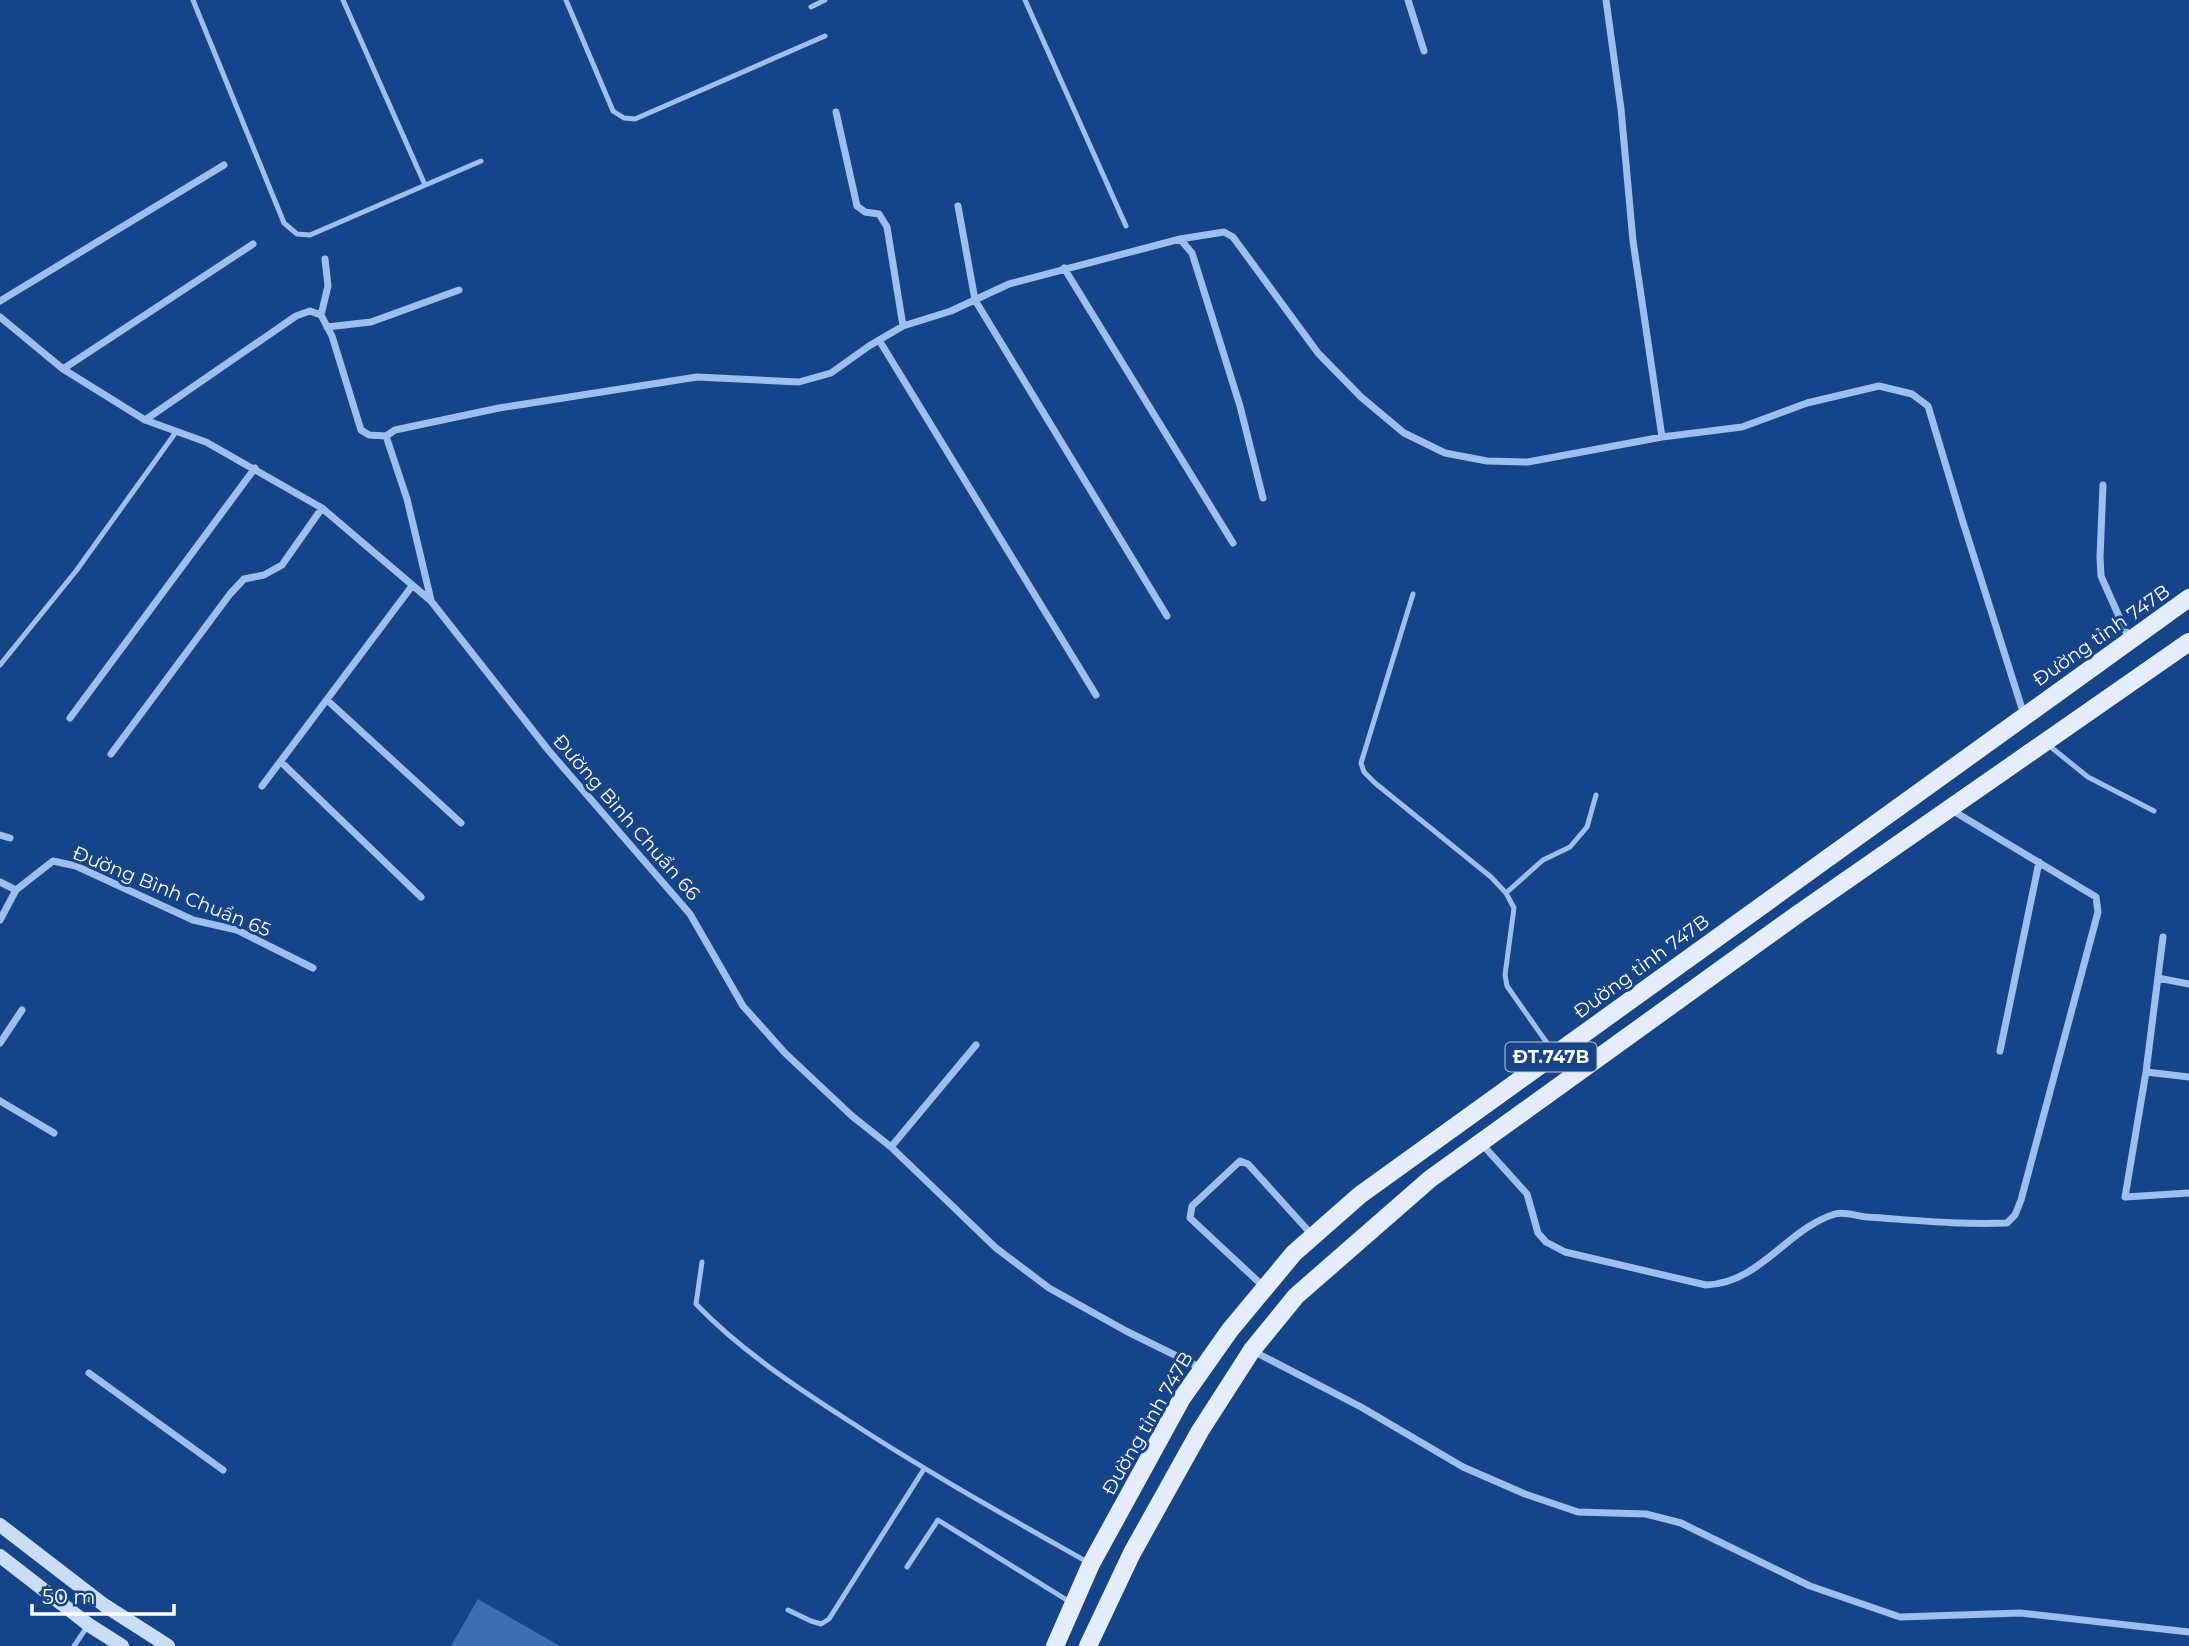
<svg xmlns="http://www.w3.org/2000/svg" width="2189" height="1646" font-family="Montserrat,sans-serif">
	<style>
		.building { fill: #3d6eb2 }
		.lines { fill: none; stroke-linecap: round; stroke-linejoin: round }
		.service { stroke: #9cbfef; stroke-width: 5 }
		.minor { stroke: #9cbfef; stroke-width: 7 }
		.secondary { stroke: #c9ddfa; stroke-width: 14 }
		.primary { stroke: #e3edff; stroke-width: 18 }
		.labels { text-anchor: middle; stroke-width: 6; stroke-linejoin: round; paint-order: stroke }
		.shield { fill: #154488; stroke: #b9c7db; stroke-width: 2 }
		.shield-label { font-size: 18px; font-weight: bold; fill: #fff }
		.street-label { font-size: 19px; fill: #fff; stroke: #154488 }
	</style>
	<rect width="100%" height="100%" fill="#154488"/>
	<path class="building" d="M478,1599L504,1614L560,1646H451Z"/>
	<g class="lines">
		<path class="service" d="M193,0L284,223L297,234L310,235L481,161
			M343,0L425,185
			M566,0L613,111L624,118L635,119L825,36
			M1025,0L1126,226
			M811,7L825,0
			M1413,594L1361,763L1364,772L1375,783L1491,877L1506,893L1514,908L1505,975L1507,986L1554,1053
			M0,665L76,571L176,432
			M2047,744L2088,777L2154,811
			M1506,893L1543,860L1570,847L1587,827L1596,795
			M702,1262L696,1304C740,1350 796,1387 849,1421C927,1472 1008,1517 1089,1563
			M907,1567L938,1520L1070,1602
			M788,1610L811,1621L821,1624L829,1619L924,1469
			M74,1646L87,1627"/>
		<path class="minor" d="M1408,0L1424,51
			M1606,0L1621,109L1633,241L1662,437
			M836,112L857,206L865,212L879,214L887,227L903,326
			M958,206L975,300L1167,616
			M1180,239L1224,232L1233,237L1318,353L1361,397L1404,433L1445,453L1487,461L1528,462L1662,437L1742,427L1807,403L1879,386L1912,394L1928,406L1962,519L2024,715
			M1064,268L1233,543
			M0,301L224,165
			M321,315L328,286L325,259
			M0,317L63,369L145,420L206,442L322,508L431,601L549,751L690,914L743,1006L785,1053L852,1116L891,1147L996,1248L1049,1288L1126,1331L1201,1368
			M327,327L371,322L459,290
			M879,340L1096,695
			M63,369L253,244
			M145,420L296,316L310,311L321,315L332,336L361,430L369,435L386,436
			M2103,485L2100,557L2101,576L2129,639
			M431,600L407,499L386,436L395,430L499,408L697,377L799,382L831,373L869,346L903,326L951,311L1009,284L1180,239L1192,253L1240,406L1263,498
			M327,700L461,823
			M70,718L255,468
			M111,754L230,594L244,579L264,575L282,565L322,508
			M281,762L421,897
			M262,786L412,586
			M0,835L10,838
			M0,882L16,890
			M0,920L16,890L53,861L76,866L193,920L237,930L313,968
			M2163,937L2146,1072L2125,1197L2189,1193
			M2158,978L2189,984
			M0,1043L22,1010
			M2000,1051L2039,862
			M2146,1072L2189,1077
			M0,1101L54,1133
			M1481,1143L1527,1194L1538,1233L1546,1242L1565,1252L1706,1285C1759,1284 1788,1228 1835,1214C1845,1211 1856,1216 1867,1217C1913,1220 1960,1225 2007,1223L2015,1215L2021,1200L2098,912L2096,897L1950,809
			M891,1147L976,1045
			M1264,1287L1190,1218L1192,1206L1240,1161L1248,1164L1313,1236
			M1253,1351L1361,1407L1463,1467L1525,1494L1578,1512L1646,1514L1681,1523L1810,1586L1900,1617L2020,1613L2189,1632
			M89,1373L223,1470"/>
		<path class="secondary" d="M0,1525L104,1605L168,1646
			M0,1556L89,1625L122,1646"/>
		<path class="primary" d="M1055,1646L1091,1564L1182,1398L1230,1330L1294,1253L1360,1195L2189,598
			M1088,1646L1132,1553L1200,1431L1252,1350L1296,1296L1430,1179L1798,914L2189,642"/>
	</g>
	<g class="labels">
		<rect class="shield" x="1505.5" y="1042.5" width="91" height="29" rx="5"/>
		<g class="shield-label">
			<text x="1551" y="1063">ĐT.747B</text>
		</g>
		<g class="street-label">
			<text transform="translate(2101 635) rotate(-35)" y="7">Đường tỉnh 747B</text>
			<text transform="translate(627 817) rotate(49)" y="7">Đường Bình Chuẩn 66</text>
			<text transform="translate(172 891) rotate(22)" y="7">Đường Bình Chuẩn 65</text>
			<text transform="translate(1641 966) rotate(-36)" y="7">Đường tỉnh 747B</text>
			<text transform="translate(1147 1423) rotate(-60)" y="7">Đường tỉnh 747B</text>
		</g>
	</g>
	<path d="M32 1604v10h142v-10" fill="none" stroke="#ffffff" stroke-width="3.5"/>
	<text x="42" y="1604" font-size="21" fill="#ffffff" stroke="#154488" stroke-width="5" paint-order="stroke">50 m</text>
</svg>
